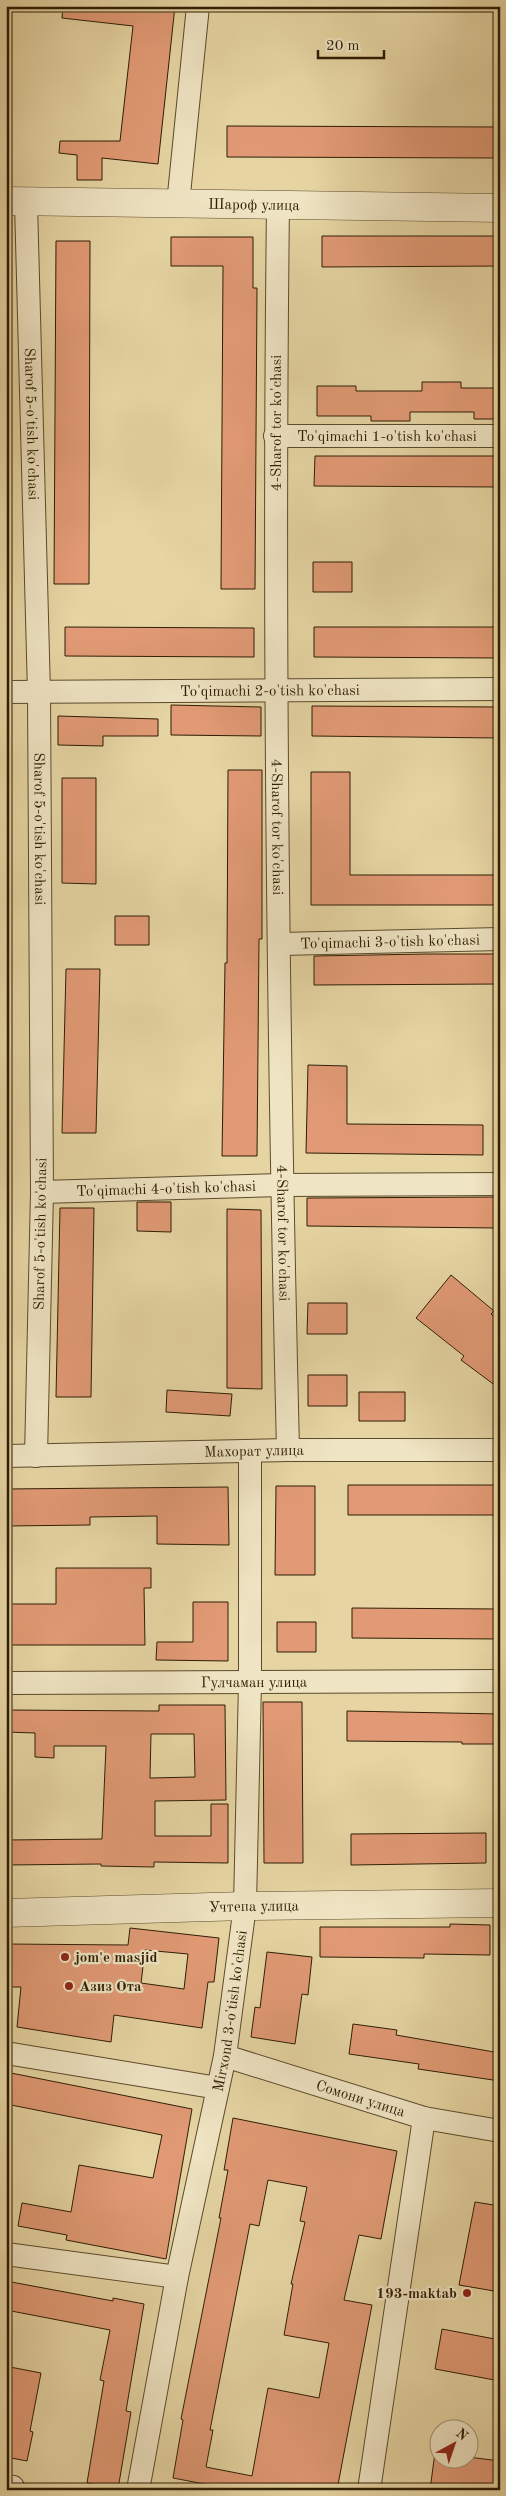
<svg xmlns="http://www.w3.org/2000/svg" width="506" height="2496" font-family="'Old Standard TT',serif">
	<style>
		.building { fill: #e19a75; stroke: #2d1d04; fill-rule: evenodd }
		.lines { fill: none; stroke-linecap: round; stroke-linejoin: round }
		.minor-casing { stroke: #5b4b2c; stroke-width: 24 }
		.tertiary-casing { stroke: #5b4b2c; stroke-width: 29 }
		.minor { stroke: #efe4c3; stroke-width: 22 }
		.tertiary { stroke: #efe4c3; stroke-width: 28 }
		.poi-dot { fill: #8f2418; stroke: #efe4c3; stroke-width: 2 }
		.labels { text-anchor: middle; stroke-width: 4.5; stroke-linejoin: round; paint-order: stroke }
		.street-label { font-size: 15px; fill: #2d1d04; stroke: #efe4c3 }
		.poi-label { font-size: 15px; font-weight: bold; fill: #2d1d04; stroke: #efe4c3; text-anchor: start }
	</style>
	<rect width="100%" height="100%" fill="#e6d5a3"/>
	<filter id="stains"><feTurbulence type="fractalNoise" baseFrequency=".004" numOctaves="4"/><feColorMatrix values="0 0 0 0 .2 0 0 0 0 .09 0 0 0 0 .02 0 0 0 .5 -.17"/></filter>
	<radialGradient id="worn" r=".72"><stop offset=".6" stop-color="#630" stop-opacity="0"/><stop offset="1" stop-color="#630" stop-opacity=".3"/></radialGradient>
	<path class="building" d="M63,6H175L158,164L102,158V180H77V155L59,153L60,141H120L133,26L62,18Z
		M227,126L499,127V158L227,157Z
		M322,236H500V266L322,267Z
		M171,237H253V288H257L255,589H221L223,266H171Z
		M56,241H90L89,584H54Z
		M422,382H461V388H500V419H474V412H410V421H371V416H317V386H356V391H422Z
		M315,456H500V487L314,486Z
		M313,562H352V592H313Z
		M65,627L254,628V657L65,656Z
		M314,627H500V658L314,657Z
		M171,705L261,707V736L171,735Z
		M312,706L500,707V738L312,736Z
		M58,716L158,719V736H103V746L58,745Z
		M228,770H262V939H259L257,1156H222L225,963H227Z
		M311,772H350V875H500V905H311Z
		M62,778H96V884L62,883Z
		M115,916H149V945H115Z
		M427,954H500V984L314,985V956Z
		M66,969H100L96,1133H62Z
		M308,1065L347,1066V1124L483,1125V1155L306,1153Z
		M497,1197V1228L307,1226V1198Z
		M137,1202H171V1232L137,1231Z
		M60,1208H94L91,1397H56Z
		M227,1209L261,1210L262,1389L227,1388Z
		M451,1275L494,1311L491,1314L500,1321V1389L461,1360L464,1356L416,1318Z
		M308,1303H347V1334H307Z
		M308,1375H347V1406H308Z
		M167,1390L232,1394L230,1416L166,1412Z
		M359,1392H405V1421H359Z
		M348,1485H500V1515H348Z
		M276,1486H315V1575H275Z
		M228,1487L229,1545L157,1544V1516L90,1517V1525L6,1526V1489Z
		M56,1568H151V1588H144L145,1645H6V1604H56Z
		M193,1602H228V1661L156,1660L157,1642H193Z
		M352,1608L500,1609V1639L352,1638Z
		M277,1622H316V1652H277Z
		M263,1702H302L303,1863H264Z
		M159,1705H225L226,1800L155,1801V1836H211V1804H228V1863L154,1862V1867L101,1866V1864L6,1865V1840L102,1839L106,1746H54V1758L35,1757V1733L6,1732V1710L159,1711ZM151,1734H194L195,1777L150,1778Z
		M347,1711L500,1714V1744H462V1742L347,1741Z
		M486,1833V1863L351,1865V1834Z
		M450,1924L490,1925V1955L424,1954V1958L320,1957V1927H450Z
		M130,1928L219,1938L214,1982H208L202,2028L114,2015L111,2042L17,2027L21,1987H6V1944L128,1945ZM145,1950L188,1954L184,1989L141,1983Z
		M267,1952L312,1957L308,1995L302,1994L295,2044L251,2037L255,2007L260,2008Z
		M353,2024L397,2030L396,2035L500,2053V2081L418,2069L419,2064L349,2054Z
		M6,2072L192,2109L166,2259L66,2240L67,2235L18,2226L22,2203L71,2212L79,2165L153,2178L162,2135L6,2104Z
		M233,2118L397,2151L381,2239L359,2235L344,2300L372,2305L337,2490H236L173,2478L183,2420L181,2419L221,2218H219L228,2170H224ZM268,2180L307,2187L300,2221L305,2222L291,2284H293L284,2335L329,2343L319,2398L268,2388L252,2476L206,2467L213,2430H210L250,2224L259,2226Z
		M475,2202L500,2206V2292L459,2285Z
		M6,2281L113,2301V2298L144,2304L126,2411L131,2412L118,2489L87,2483L104,2381L100,2380L110,2330L6,2310Z
		M442,2329L500,2340V2381L435,2369Z
		M10,2367L41,2373L30,2431L33,2432L27,2461L6,2457V2386Z
		M435,2452H438V2458H468V2457L500,2461V2490H430Z"/>
	<g class="lines">
		<g class="minor-casing">
			<g id="minor">
				<path id="s1" d="M26,203L39,693L42,1192L36,1456"/>
				<path d="M178,204L198,6"/>
				<path id="s2" d="M278,205C273,620 278,1035 288,1450"/>
				<path id="s3" d="M275,436H500"/>
				<path id="s4" d="M6,692L500,689"/>
				<path id="s5" d="M280,944L500,939"/>
				<path id="s6" d="M42,1192L281,1185L500,1184"/>
				<path id="s7" d="M6,1456L288,1450H500"/>
				<path id="s8" d="M6,1683L500,1681"/>
				<path d="M6,2053L218,2088"/>
				<path id="s9" d="M225,2056L424,2118L500,2131"/>
				<path d="M6,2254L177,2277"/>
				<path d="M6,2486L13,2487"/>
				<path id="s10" d="M138,2490L177,2277L225,2056L245,1906L250,1682V1452"/>
				<path d="M369,2490L424,2118"/>
			</g>
		</g>
		<g class="tertiary-casing">
			<g id="tertiary">
				<path id="s11" d="M6,201L500,208"/>
				<path id="s12" d="M6,1913L245,1906L500,1903"/>
			</g>
		</g>
		<use href="#minor" class="minor"/>
		<use href="#tertiary" class="tertiary"/>
	</g>
	<g class="poi-dot">
		<circle cx="65" cy="1957" r="5"/>
		<circle cx="69" cy="1986" r="5"/>
		<circle cx="467" cy="2293" r="5"/>
	</g>
	<g class="labels">
		<g class="street-label">
			<text dy="5" stroke="none"><textPath href="#s11" startOffset="248">Шароф улица</textPath></text>
			<text transform="translate(276 423) rotate(-90)" y="5">4-Sharof tor ko'chasi</text>
			<text dy="5" stroke="none"><textPath href="#s1" startOffset="221">Sharof 5-o'tish ko'chasi</textPath></text>
			<text dy="5" stroke="none"><textPath href="#s3" startOffset="112">To'qimachi 1-o'tish ko'chasi</textPath></text>
			<text dy="5" stroke="none"><textPath href="#s4" startOffset="264">To'qimachi 2-o'tish ko'chasi</textPath></text>
			<text dy="5" stroke="none"><textPath href="#s2" startOffset="622">4-Sharof tor ko'chasi</textPath></text>
			<text dy="5" stroke="none"><textPath href="#s1" startOffset="626">Sharof 5-o'tish ko'chasi</textPath></text>
			<text dy="5" stroke="none"><textPath href="#s5" startOffset="110">To'qimachi 3-o'tish ko'chasi</textPath></text>
			<text dy="5" stroke="none"><textPath href="#s6" startOffset="124">To'qimachi 4-o'tish ko'chasi</textPath></text>
			<text dy="5" stroke="none"><textPath href="#s2" startOffset="1028">4-Sharof tor ko'chasi</textPath></text>
			<text transform="translate(40 1234) rotate(-89)" y="5">Sharof 5-o'tish ko'chasi</text>
			<text dy="5" stroke="none"><textPath href="#s7" startOffset="248">Махорат улица</textPath></text>
			<text dy="5" stroke="none"><textPath href="#s8" startOffset="248">Гулчаман улица</textPath></text>
			<text dy="5" stroke="none"><textPath href="#s12" startOffset="248">Учтепа улица</textPath></text>
			<text dy="5" stroke="none"><textPath href="#s10" startOffset="488">Mirxond 3-o'tish ko'chasi</textPath></text>
			<text dy="5" stroke="none"><textPath href="#s9" startOffset="142">Сомони улица</textPath></text>
		</g>
		<g class="poi-label">
			<text x="75" y="1962">jom'e masjid</text>
			<text x="79" y="1991">Азиз Ота</text>
			<text x="457" y="2298" text-anchor="end">193-maktab</text>
		</g>
	</g>
	<rect width="506" height="2496" fill="none" stroke="#e6d5a3" stroke-width="25"/>
	<rect x="8" y="8" width="491" height="2481" fill="none" stroke="#2d1d04" stroke-width="2.5"/>
	<rect x="12" y="12" width="481" height="2471" fill="none" stroke="#2d1d04"/>
	<g transform="translate(454 2444) rotate(40)"><circle r="24" fill="#efe4c3" stroke="#a19477"/>
	<path d="M0-4L9 19L0 12L-9 19Z" fill="#8f2418"/>
	<text y="-8" font-size="14" font-weight="bold" text-anchor="middle" fill="#2d1d04">N</text>
	</g>
	<path d="M318 50v8h66v-8" fill="none" stroke="#2d1d04" stroke-width="2.5"/>
	<text x="326" y="50" font-size="15" fill="#2d1d04" stroke="#efe4c3" stroke-width="4" paint-order="stroke">20 m</text>
	<rect width="100%" height="100%" filter="url(#stains)"/>
	<rect width="100%" height="100%" fill="url(#worn)"/>
</svg>
